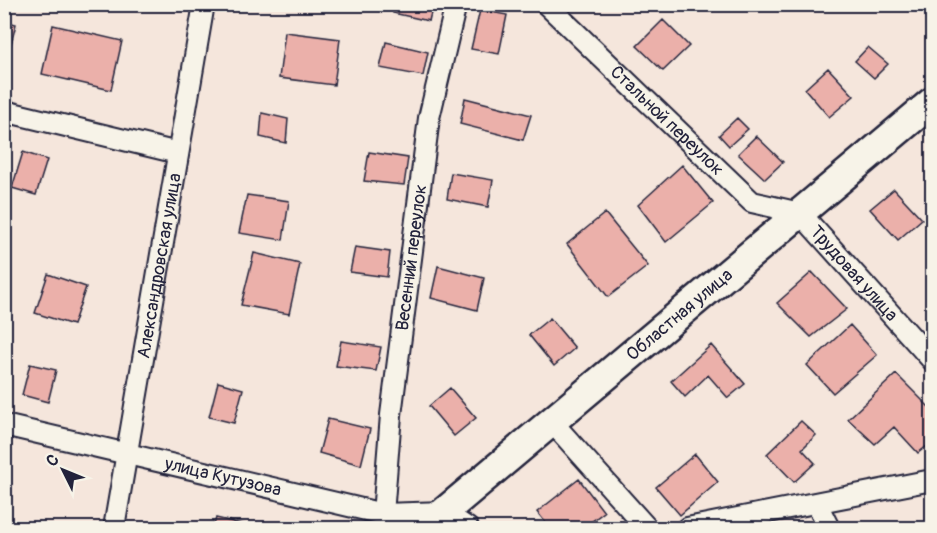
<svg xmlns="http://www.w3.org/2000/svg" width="937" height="533" font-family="Pangolin,sans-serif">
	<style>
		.building { fill: #ebb0aa; stroke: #22223b; stroke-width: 1.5 }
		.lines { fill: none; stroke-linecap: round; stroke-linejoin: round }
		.minor-casing { stroke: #22223b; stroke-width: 24 }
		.secondary-casing { stroke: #22223b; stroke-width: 33 }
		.minor { stroke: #f7f3e8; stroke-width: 20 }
		.secondary { stroke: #f7f3e8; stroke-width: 28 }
		.labels { text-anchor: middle; stroke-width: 4.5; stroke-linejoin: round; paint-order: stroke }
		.street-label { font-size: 18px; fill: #22223b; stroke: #f7f3e8 }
	</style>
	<rect width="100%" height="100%" fill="#f5e6dc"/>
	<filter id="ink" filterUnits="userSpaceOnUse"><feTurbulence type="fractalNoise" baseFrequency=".0167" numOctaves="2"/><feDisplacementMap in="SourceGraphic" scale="12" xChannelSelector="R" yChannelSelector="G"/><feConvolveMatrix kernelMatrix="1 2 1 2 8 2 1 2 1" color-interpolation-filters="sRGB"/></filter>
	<g filter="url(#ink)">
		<path class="building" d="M395,4H433L429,21L393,13Z
			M480,10L507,15L499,54L471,49Z
			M663,20L689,46L663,71L637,46Z
			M4,21L16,24L6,64H4Z
			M53,25L122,41L111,90L42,74Z
			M285,32L340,39L334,85L279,78Z
			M386,42L428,52L423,76L380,68Z
			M868,47L888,64L874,78L855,61Z
			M828,68L854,96L829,117L805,89Z
			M465,98L531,115L523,140L460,124Z
			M262,113L288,119L286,143L260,137Z
			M737,118L748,129L729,146L719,135Z
			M756,136L783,162L765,179L738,154Z
			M23,152L47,160L36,195L12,188Z
			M369,152L408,158L404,185L364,181Z
			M682,165L713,203L666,242L638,205Z
			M451,173L493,180L488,207L447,199Z
			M894,189L922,219L898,240L870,209Z
			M247,195L289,201L283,240L239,233Z
			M605,213L648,266L608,297L567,244Z
			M355,247L390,252L387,277L350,272Z
			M254,253L300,264L289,314L241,305Z
			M438,266L484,278L477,310L431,298Z
			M812,272L847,309L811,337L777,303Z
			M48,274L86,287L73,325L35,313Z
			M550,318L575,348L554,366L529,335Z
			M850,325L877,355L833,393L807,365Z
			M341,341L381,347L376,371L336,366Z
			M711,345L745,384L728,398L708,375L685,397L671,381Z
			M30,364L56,370L48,402L22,395Z
			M896,374L932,410V442L918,453L894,427L875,444L848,419Z
			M218,382L243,389L234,423L209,417Z
			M450,388L476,418L454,436L429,406Z
			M328,419L370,429L361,465L319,453Z
			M801,421L816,435L802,449L815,463L794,482L767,454Z
			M695,454L718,482L680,515L656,487Z
			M579,479L604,512L583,528H550L537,512Z
			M216,518L246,525L245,528H213Z"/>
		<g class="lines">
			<g class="minor-casing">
				<g id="minor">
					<path id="s1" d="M546,4L752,202L800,213L932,360"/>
					<path d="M4,111L178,153"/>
					<path d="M552,422L647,528"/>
					<path id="s2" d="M4,425L383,514L444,512L468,528"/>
					<path d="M817,504L829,528"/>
					<path id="s3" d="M383,514L391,415L429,118L456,4"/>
					<path id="s4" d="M114,528L204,4"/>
					<path d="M687,528L932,480"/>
				</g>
			</g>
			<g class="secondary-casing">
				<g id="secondary">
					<path id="s5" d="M425,528L932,102"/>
				</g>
			</g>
			<use href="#minor" class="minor"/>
			<use href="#secondary" class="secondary"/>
		</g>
	</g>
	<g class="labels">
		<g class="street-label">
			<text dy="6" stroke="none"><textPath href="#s1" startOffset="168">Стальной переулок</textPath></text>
			<text dy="6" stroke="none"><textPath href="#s3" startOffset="258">Весенний переулок</textPath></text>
			<text dy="6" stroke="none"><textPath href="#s4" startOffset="266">Александровская улица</textPath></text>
			<text dy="6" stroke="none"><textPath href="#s1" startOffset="416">Трудовая улица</textPath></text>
			<text dy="6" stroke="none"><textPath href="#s5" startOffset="332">Областная улица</textPath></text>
			<text dy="6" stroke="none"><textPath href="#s2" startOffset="225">улица Кутузова</textPath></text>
		</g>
	</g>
	<rect width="937" height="533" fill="none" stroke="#f7f3e8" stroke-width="24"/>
	<rect x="12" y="12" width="913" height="509" fill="none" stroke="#22223b" stroke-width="2" filter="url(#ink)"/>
	<g transform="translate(63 470) rotate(313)" stroke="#f7f3e8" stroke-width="4.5" paint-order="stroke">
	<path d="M0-4.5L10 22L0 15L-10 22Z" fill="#22223b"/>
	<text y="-9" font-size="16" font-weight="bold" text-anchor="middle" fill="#22223b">С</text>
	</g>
</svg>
